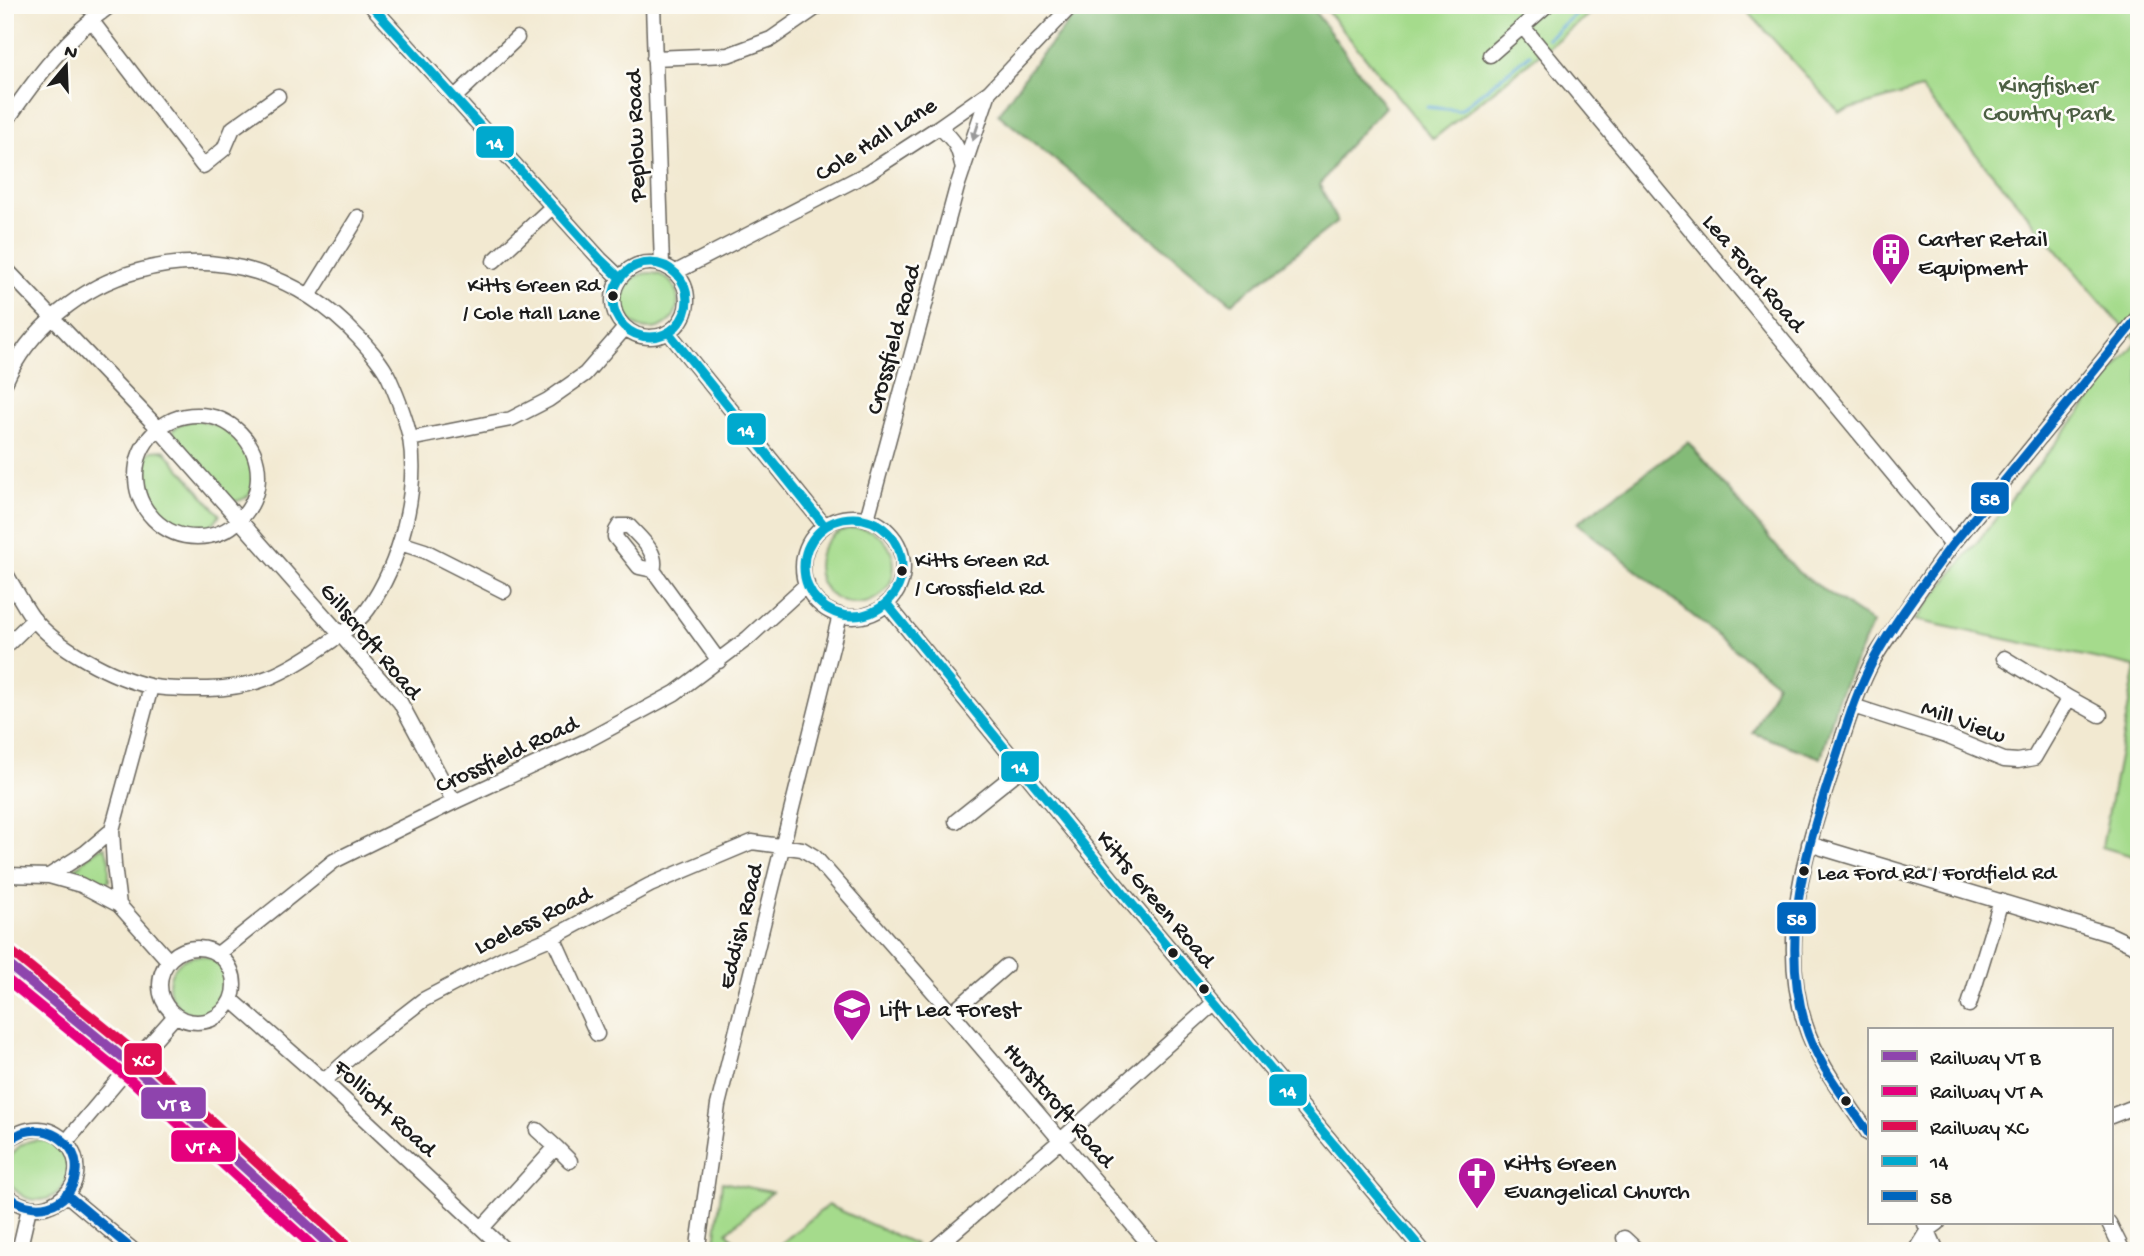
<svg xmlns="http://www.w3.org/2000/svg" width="2144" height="1256" font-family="'Gochi Hand',sans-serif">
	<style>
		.green { fill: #a5db8c; stroke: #607c54; stroke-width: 2 }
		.forest { fill: #84bb78; stroke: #506c4a; stroke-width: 2 }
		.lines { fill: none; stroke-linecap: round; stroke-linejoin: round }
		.stream { stroke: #60a7d6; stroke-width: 3.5 }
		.minor-casing { stroke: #67645b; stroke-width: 17 }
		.minor { stroke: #fff; stroke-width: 14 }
		.bus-1-casing { stroke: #fdfcf7; stroke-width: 14 }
		.bus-2-casing { stroke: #fdfcf7; stroke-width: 14 }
		.bus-1 { stroke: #00a9ce; stroke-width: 9 }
		.bus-2 { stroke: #0065bd; stroke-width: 9 }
		.rail-1-casing { stroke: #fdfcf7; stroke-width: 16 }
		.rail-2-casing { stroke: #fdfcf7; stroke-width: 16 }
		.rail-3-casing { stroke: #fdfcf7; stroke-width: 16 }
		.rail-1 { stroke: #8e44ad; stroke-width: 10 }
		.rail-2 { stroke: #e5007d; stroke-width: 10 }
		.rail-3 { stroke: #df0d52; stroke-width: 10 }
		.oneway { fill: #999 }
		.bus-dot { fill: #1c1c1c; stroke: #fdfcf7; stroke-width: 2.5 }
		.labels { text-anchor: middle; stroke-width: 5; stroke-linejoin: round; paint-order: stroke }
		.bus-label { font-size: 22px; fill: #1c1c1c; stroke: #fdfcf7; text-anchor: start }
		.park-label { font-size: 24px; fill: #4c5f43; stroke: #fdfcf7 }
		.street-label { font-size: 24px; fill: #1c1c1c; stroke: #fdfcf7 }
		.poi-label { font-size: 24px; fill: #1c1c1c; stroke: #fdfcf7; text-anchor: start }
		.line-badge { stroke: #fdfcf7; stroke-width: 2.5 }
		.badge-label { font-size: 19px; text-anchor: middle; font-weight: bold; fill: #fff }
	</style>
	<rect width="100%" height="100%" fill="#fdfcf7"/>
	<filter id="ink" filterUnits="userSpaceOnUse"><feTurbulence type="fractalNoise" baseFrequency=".0143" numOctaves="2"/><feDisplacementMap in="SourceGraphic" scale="14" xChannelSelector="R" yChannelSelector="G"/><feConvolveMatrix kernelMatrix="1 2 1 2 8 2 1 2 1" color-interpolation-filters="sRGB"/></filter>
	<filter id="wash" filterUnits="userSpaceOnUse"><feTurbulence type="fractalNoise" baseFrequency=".00686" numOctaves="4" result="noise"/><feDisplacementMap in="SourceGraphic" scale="28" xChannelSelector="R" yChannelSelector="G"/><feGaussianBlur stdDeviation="1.57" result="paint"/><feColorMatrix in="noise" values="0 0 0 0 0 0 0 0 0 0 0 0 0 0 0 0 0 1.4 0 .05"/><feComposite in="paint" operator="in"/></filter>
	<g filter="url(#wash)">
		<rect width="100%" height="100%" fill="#f2e9d1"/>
		<path class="green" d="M1322,5H1601L1433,139Z
			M1742,5H2139V858L2102,847L2136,667L1915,620L2138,340L2116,320L1921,89L1839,112Z
			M622 301a28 28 0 1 1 56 0a28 28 0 1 1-56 0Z
			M195,419C211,423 228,427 240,438C258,454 264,504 231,501L173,439V430L180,424Z
			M164,450L220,515C204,542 162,530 150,507C142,491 142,474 145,457L151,451Z
			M818 566a38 38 0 1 1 76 0a38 38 0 1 1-76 0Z
			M105,847L109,859V881L106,883L73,870L96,850Z
			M169 985a29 29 0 1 1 58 0a29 29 0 1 1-58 0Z
			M8 1170a30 30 0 1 1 60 0a30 30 0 1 1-60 0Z
			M722,1182L772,1192L727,1232L744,1251H714Z
			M828,1205L915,1244L908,1251H772Z"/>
		<path class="forest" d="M1083,5H1310L1385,107L1346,148L1320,185L1337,222L1232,303L998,114L1032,66Z
			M1688,442L1798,572L1873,623L1838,698L1821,758L1753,733L1777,683L1577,523Z"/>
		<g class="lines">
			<path class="stream" d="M1548,38L1586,5
				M1427,107L1460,110L1530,54"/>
		</g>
	</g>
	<g filter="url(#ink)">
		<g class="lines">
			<g class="minor-casing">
				<path id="minor" d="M84,5L101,13
					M371,5L600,259L620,278
					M653,5L662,265
					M91,20L203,166L224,149L233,128L278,96
					M1523,27L1952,545
					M1490,55L1547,5
					M654,58L728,55L771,39L820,5
					M454,98L517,38
					M5,123C35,79 67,36 111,5
					M939,127C956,141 959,148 963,170
					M494,261L553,206
					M613 300a37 37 0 1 1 74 0a37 37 0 1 1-74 0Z
					M5,268L159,429L400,702L454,802
					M676,272L868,173L939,127L989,92L1072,5
					M309,296L358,217
					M669,333L824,525
					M5,383C28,329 82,286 138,271C220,248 300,275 358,337C369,349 382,363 389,378C397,396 406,419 410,438C419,492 400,564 368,609C358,623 339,636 324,646C285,673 256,688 208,689C189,689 168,690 150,686C113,678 55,647 32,617C22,603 14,587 5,572
					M136 476a61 61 0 1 1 122 0a61 61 0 1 1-122 0Z
					M410,439L511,419L548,400L585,374L625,328
					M803 567a50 50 0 1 1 100 0a50 50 0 1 1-100 0Z
					M867,519L957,187L989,92
					M400,543L425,551L504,591
					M653,570C659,553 640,538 629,526H619L616,531L615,537L639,567L653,570L719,661
					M887,604L1128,899L1423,1251
					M5,647L34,619
					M2069,698L2100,715
					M1853,706L1946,736L2004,760L2018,761L2034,758L2069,698L2004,658
					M956,821L1021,769
					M1809,844L2109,934L2139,948
					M5,875L49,876L81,885L119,905L168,960
					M49,876L85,853L112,830
					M119,905L114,865L112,830L151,687
					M553,937L597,1034
					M160 985a37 37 0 1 1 74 0a37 37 0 1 1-74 0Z
					M218,954L334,861L454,802L588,740L675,693L748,638L807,584
					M232,1000L324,1081L506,1251
					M1969,1005L2001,901
					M952,1013L1006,966
					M134,1062L175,1016
					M324,1081L361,1048L423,1000L505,957L553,937L650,885L752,842L802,849L815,857L952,1013L1155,1251
					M2111,1116L2139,1105
					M537,1130L556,1147
					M1869,1134C1846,1099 1817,1063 1805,1024C1777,937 1807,846 1834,764C1846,728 1856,692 1874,659C1880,648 1888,638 1894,628C1913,599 1932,572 1952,545L2139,316
					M66,1142L125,1072
					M5,1143C51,1101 101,1164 63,1197C56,1203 48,1207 39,1208C25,1208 14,1203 5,1193
					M66,1194L134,1251
					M2109,1223L2123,1251
					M1925,1224L1937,1251
					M482,1228L556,1147L570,1161
					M1624,1238L1638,1251
					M19,1251L29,1208
					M698,1251L699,1239L718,1105L840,615
					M932,1251L1061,1140L1215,1002
					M1915,1251L1928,1230L1938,1223"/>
			</g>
			<use href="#minor" class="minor"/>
			<g class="bus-1-casing">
				<path id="bus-1" d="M371,5L600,259L620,278
					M613 300a37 37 0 1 1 74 0a37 37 0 1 1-74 0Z
					M669,333L824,525
					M804 567a49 49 0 1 1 98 0a49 49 0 1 1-98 0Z
					M887,604L1128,899L1423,1251"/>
			</g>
			<g class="bus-2-casing">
				<path id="bus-2" d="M1869,1134C1846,1099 1817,1065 1805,1024C1779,936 1807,847 1834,764C1846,728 1856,692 1874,659C1896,619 1925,582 1952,545L2139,316
					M5,1143C11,1139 18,1134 24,1132C49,1124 79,1144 76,1172C72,1209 30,1218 5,1193
					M66,1194L134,1251"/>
			</g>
			<use href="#bus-1" class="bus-1"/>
			<use href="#bus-2" class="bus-2"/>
			<g class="rail-1-casing">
				<path id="rail-1" d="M5,962L141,1073L336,1251"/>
			</g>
			<g class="rail-2-casing">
				<path id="rail-2" d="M5,978L133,1082L318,1251"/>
			</g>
			<g class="rail-3-casing">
				<path id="rail-3" d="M13,953L149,1064L344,1242"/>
			</g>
			<use href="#rail-1" class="rail-1"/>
			<use href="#rail-2" class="rail-2"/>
			<use href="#rail-3" class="rail-3"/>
		</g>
		<defs><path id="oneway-solid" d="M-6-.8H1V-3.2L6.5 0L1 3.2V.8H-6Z" transform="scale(1.75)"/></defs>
		<use class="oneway" href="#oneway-solid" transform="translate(976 131) rotate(108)"/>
	</g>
	<defs>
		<g id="building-pin" transform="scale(2.0125)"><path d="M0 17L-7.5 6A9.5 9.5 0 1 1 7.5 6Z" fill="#b5179e" stroke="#fdfcf7"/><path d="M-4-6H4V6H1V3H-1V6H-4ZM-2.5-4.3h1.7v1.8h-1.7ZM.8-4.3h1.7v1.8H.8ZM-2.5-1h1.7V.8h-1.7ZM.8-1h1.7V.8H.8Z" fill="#fff"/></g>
		<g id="school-pin" transform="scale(2.0125)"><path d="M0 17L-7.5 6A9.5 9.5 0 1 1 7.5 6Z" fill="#b5179e" stroke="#fdfcf7"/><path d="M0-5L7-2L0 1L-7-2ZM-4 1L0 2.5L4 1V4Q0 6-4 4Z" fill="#fff"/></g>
		<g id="church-pin" transform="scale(2.0125)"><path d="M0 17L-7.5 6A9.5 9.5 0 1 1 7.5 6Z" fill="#b5179e" stroke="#fdfcf7"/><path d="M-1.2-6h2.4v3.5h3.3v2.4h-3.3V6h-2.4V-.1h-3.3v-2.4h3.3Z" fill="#fff"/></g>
	</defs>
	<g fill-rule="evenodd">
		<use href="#building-pin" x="1891" y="252"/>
		<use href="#school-pin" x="852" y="1008"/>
		<use href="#church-pin" x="1477" y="1176"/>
	</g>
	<g class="bus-dot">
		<circle cx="613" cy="296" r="6"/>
		<circle cx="902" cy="571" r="6"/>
		<circle cx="1804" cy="871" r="6"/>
		<circle cx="1173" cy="953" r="6"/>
		<circle cx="1204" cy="989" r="6"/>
		<circle cx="1846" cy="1101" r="6"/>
	</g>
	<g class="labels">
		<g class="bus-label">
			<text x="600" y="291" text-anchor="end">Kitts Green Rd<tspan x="600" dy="28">/ Cole Hall Lane</tspan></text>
			<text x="915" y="566">Kitts Green Rd<tspan x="915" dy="28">/ Crossfield Rd</tspan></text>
			<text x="1817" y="879">Lea Ford Rd / Fordfield Rd</text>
		</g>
		<g class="park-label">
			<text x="2048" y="92">Kingfisher<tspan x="2048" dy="28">Country Park</tspan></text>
		</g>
		<g class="street-label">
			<text transform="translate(634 136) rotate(-92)" y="8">Peplow Road</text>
			<text transform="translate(875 138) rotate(-32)" y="8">Cole Hall Lane</text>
			<text transform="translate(1755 272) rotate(50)" y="8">Lea Ford Road</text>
			<text transform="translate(892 339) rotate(-75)" y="8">Crossfield Road</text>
			<text transform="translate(372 640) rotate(50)" y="8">Gillscroft Road</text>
			<text transform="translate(1964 720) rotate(20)" y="8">Mill View</text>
			<text transform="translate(506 753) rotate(-25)" y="8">Crossfield Road</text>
			<text transform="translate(1157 898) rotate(50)" y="8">Kitts Green Road</text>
			<text transform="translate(532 919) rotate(-26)" y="8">Loeless Road</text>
			<text transform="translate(739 926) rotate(-76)" y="8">Eddish Road</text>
			<text transform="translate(1060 1104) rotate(49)" y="8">Hurstcroft Road</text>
			<text transform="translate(386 1107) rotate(43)" y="8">Folliott Road</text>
		</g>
		<g class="poi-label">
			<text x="1918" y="246">Carter Retail<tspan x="1918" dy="28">Equipment</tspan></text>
			<text x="879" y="1016">Lift Lea Forest</text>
			<text x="1504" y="1170">Kitts Green<tspan x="1504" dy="28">Evangelical Church</tspan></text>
		</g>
	</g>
	<g class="line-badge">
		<rect x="475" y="125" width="40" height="34" rx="7" fill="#00a9ce"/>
		<rect x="726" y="412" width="41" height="34" rx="7" fill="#00a9ce"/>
		<rect x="1970" y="481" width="40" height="34" rx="7" fill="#0065bd"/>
		<rect x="1000" y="750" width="40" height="33" rx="7" fill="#00a9ce"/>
		<rect x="1776" y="901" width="41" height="34" rx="7" fill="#0065bd"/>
		<rect x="123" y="1042" width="40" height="34" rx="7" fill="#df0d52"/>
		<rect x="1268" y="1073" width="40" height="34" rx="7" fill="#00a9ce"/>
		<rect x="140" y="1086" width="67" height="34" rx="7" fill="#8e44ad"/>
		<rect x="170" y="1129" width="67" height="34" rx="7" fill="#e5007d"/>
	</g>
	<g class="badge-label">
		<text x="495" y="149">14</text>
		<text x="746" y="436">14</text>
		<text x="1990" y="505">58</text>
		<text x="1020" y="773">14</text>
		<text x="1797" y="925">58</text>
		<text x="143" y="1066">XC</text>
		<text x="1288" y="1097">14</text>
		<text x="174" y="1110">VT B</text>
		<text x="203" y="1153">VT A</text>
	</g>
	<rect width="2144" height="1256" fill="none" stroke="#fdfcf7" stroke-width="28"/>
	<rect x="1868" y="1028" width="245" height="196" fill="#fdfcf7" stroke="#a3a29f" stroke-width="2"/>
	<rect x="1882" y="1051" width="35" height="10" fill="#8e44ad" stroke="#a3a29f" stroke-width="2"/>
	<text x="1930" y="1064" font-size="21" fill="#1c1c1c">Railway VT B</text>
	<rect x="1882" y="1086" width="35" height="10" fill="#e5007d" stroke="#a3a29f" stroke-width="2"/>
	<text x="1930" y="1098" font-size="21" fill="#1c1c1c">Railway VT A</text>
	<rect x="1882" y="1121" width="35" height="10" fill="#df0d52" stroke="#a3a29f" stroke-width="2"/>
	<text x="1930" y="1134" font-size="21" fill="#1c1c1c">Railway XC</text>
	<rect x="1882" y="1156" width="35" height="10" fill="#00a9ce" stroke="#a3a29f" stroke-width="2"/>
	<text x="1930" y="1168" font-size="21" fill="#1c1c1c">14</text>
	<rect x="1882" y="1191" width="35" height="10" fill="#0065bd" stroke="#a3a29f" stroke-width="2"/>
	<text x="1930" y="1204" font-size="21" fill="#1c1c1c">58</text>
	<g transform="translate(66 66) rotate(19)" stroke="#fdfcf7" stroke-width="5" paint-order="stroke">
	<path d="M0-5L12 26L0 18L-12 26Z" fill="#1c1c1c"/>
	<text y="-10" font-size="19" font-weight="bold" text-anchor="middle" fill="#1c1c1c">N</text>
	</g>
</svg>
